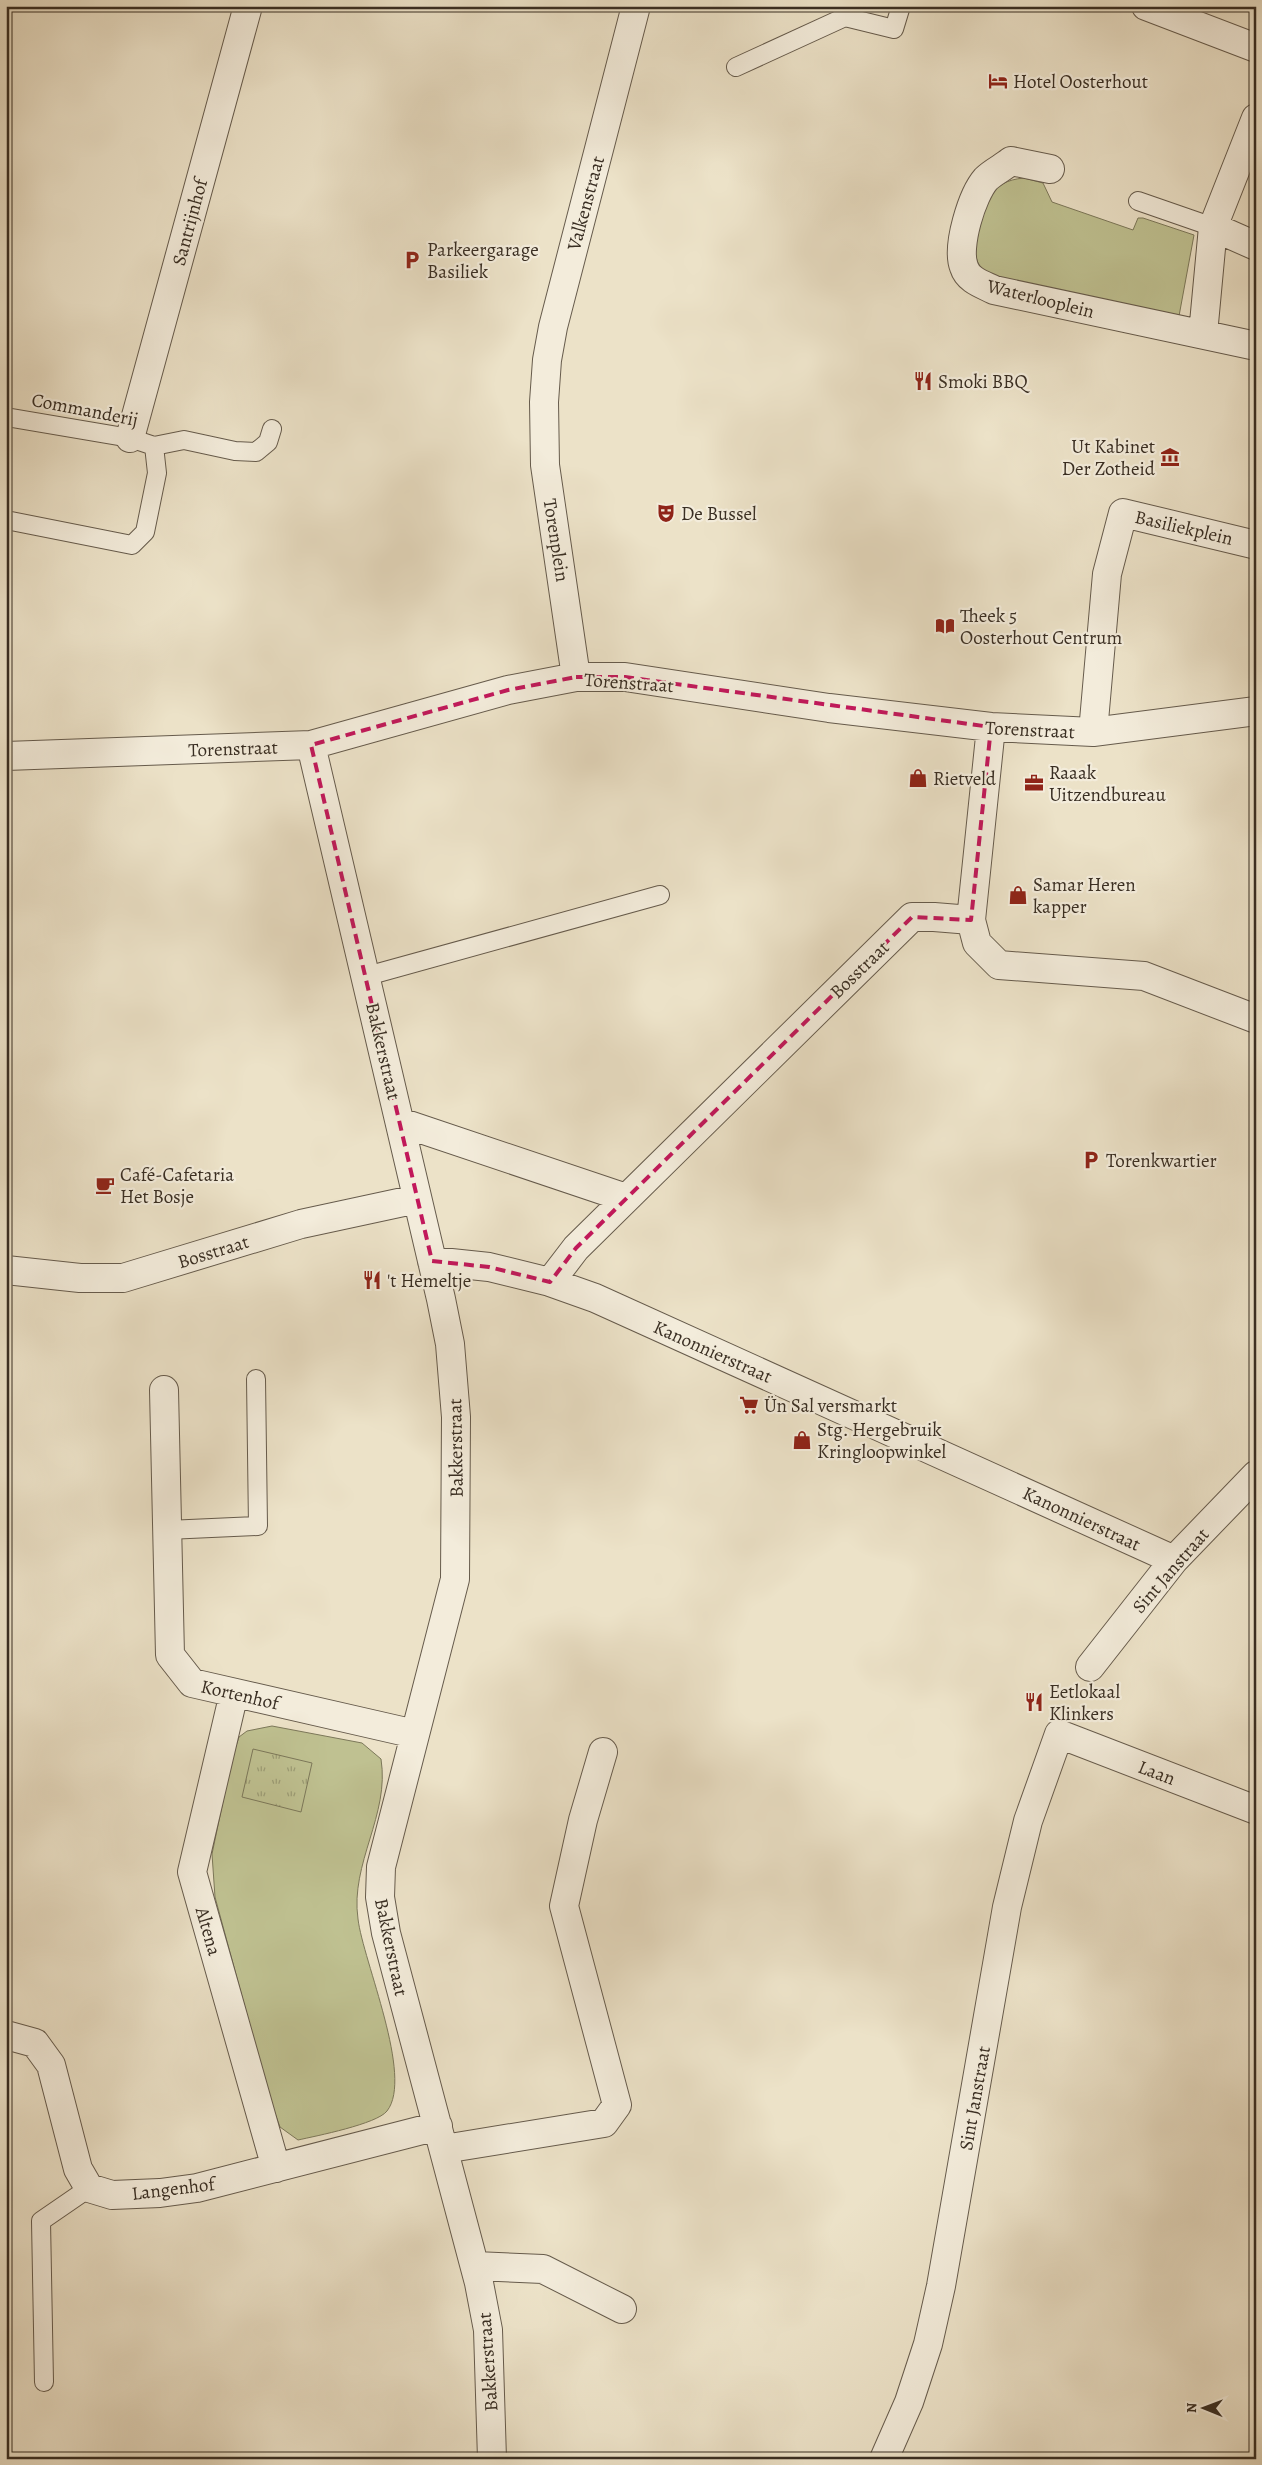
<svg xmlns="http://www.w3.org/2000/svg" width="1262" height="2465" font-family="Alegreya,serif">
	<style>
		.grass { fill: #bfc191; stroke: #7c785a }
		.park { fill: url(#park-tufts); stroke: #7c785a }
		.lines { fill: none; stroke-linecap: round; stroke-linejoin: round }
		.lane-casing { stroke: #665b4c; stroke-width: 20 }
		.street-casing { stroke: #665b4c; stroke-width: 30 }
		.lane { stroke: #f3ecdb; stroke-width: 18 }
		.street { stroke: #f3ecdb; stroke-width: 28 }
		.marked { fill: none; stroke: #c2185b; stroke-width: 4; stroke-dasharray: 10 6; stroke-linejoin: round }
		.labels { text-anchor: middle; stroke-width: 4.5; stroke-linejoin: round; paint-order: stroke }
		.poi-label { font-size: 19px; fill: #392e23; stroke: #f3ecdb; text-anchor: start }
		.street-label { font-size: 19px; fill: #392e23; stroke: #f3ecdb }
	</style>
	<defs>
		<pattern id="park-tufts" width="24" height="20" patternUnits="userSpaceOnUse" patternTransform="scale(1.25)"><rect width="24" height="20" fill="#bfc191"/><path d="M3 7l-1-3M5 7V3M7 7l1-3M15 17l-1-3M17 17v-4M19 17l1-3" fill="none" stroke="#9c9d76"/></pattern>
	</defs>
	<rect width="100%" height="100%" fill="#ece2c8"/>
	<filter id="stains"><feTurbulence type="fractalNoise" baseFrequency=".004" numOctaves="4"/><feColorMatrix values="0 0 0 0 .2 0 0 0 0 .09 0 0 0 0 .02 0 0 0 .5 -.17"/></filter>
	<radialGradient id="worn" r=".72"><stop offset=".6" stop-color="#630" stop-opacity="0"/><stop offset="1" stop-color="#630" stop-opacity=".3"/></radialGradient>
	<path class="grass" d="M1024,178L1043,183L1052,202L1133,230L1138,218H1143L1194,235L1179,316L992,277C986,272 979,268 977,260C973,252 977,242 978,234C983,204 989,181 1024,178Z
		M272,1726L362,1743L381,1759C390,1815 350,1863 358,1919C363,1961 414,2077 387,2111C377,2124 316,2136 298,2140L280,2127L270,2100L215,1897L212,1854L232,1758L239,1737L247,1731Z"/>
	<path class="park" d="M253,1749L312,1763L301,1812L242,1797Z"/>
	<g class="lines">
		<g class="lane-casing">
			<path id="lane" d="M736,67L845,17L894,29L901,6
				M1138,201L1213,227
				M6,417L130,438L154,446L184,440L235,451L256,452L268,442L272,429
				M6,520L132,545L145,532L157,473L154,446
				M367,976L660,895
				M167,1530L258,1526L256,1379
				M44,2382L41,2221L89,2188"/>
		</g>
		<g class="street-casing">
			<path id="street" d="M1146,6L1256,48
				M1050,169L1011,161C1004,167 993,172 986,179C972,195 956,247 964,267C968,280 982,284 994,290L1256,346
				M1213,227L1256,246
				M1203,334L1213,227L1256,118
				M130,438L248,6
				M576,677L545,465L544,402L547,360L553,327L636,6
				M991,727L971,920L977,943L999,965L1144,976L1256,1019
				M1093,732L1107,574L1123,513L1256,545
				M311,745L441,1299L450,1344L456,1417L455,1579L381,1867L380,1897L386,1933L479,2283L488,2330L492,2459
				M6,756L311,745L508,690L576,677H625L829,708L991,727L1093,732L1256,711
				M400,1122L626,1198
				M432,1261L489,1267L550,1282L576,1248L912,917H934L971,920
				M6,1270L80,1278H123L301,1224L417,1199
				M550,1282L595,1298L1174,1560
				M164,1390L170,1655L192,1683L415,1734
				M1090,1667L1174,1560L1256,1475
				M234,1693L192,1872L276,2168
				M6,2035L35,2043L51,2065L78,2169L89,2188L112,2195L160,2193L197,2188L438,2126
				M444,2149L604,2123L617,2105L564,1906L583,1820L603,1752
				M475,2266L543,2269L622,2309
				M884,2459L909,2402L928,2344L941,2286L1007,1907L1028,1821L1059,1734L1256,1810"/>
		</g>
		<use href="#lane" class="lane"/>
		<use href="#street" class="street"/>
	</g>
	<path class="marked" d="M576,677H625L991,727L971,920L912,917L576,1248L550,1282L489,1267L432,1261L311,745L508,690Z"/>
	<defs>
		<g id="hotel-bare" transform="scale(1.5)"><path d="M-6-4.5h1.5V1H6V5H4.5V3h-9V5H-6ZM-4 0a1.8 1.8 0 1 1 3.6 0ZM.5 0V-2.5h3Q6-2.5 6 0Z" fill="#8f2418" stroke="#f3ecdb" stroke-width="2.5" paint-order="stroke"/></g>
		<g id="parking-bare" transform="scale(1.5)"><path d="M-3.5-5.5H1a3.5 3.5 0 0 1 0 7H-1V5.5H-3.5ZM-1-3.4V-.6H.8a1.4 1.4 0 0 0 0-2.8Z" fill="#8f2418" stroke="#f3ecdb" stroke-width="2.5" paint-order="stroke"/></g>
		<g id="restaurant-bare" transform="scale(1.5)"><path d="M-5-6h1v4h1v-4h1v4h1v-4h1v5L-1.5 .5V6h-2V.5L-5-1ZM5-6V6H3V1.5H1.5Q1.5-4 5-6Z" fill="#8f2418" stroke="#f3ecdb" stroke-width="2.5" paint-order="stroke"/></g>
		<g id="museum-bare" transform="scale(1.5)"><path d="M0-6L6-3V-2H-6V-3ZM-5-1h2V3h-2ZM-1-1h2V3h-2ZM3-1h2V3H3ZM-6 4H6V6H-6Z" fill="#8f2418" stroke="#f3ecdb" stroke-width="2.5" paint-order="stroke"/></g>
		<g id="theatre-bare" transform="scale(1.5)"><path d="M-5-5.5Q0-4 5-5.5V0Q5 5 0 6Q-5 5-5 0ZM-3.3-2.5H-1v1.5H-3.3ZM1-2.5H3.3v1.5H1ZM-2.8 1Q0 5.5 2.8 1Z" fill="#8f2418" stroke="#f3ecdb" stroke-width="2.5" paint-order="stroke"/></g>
		<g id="library-bare" transform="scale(1.5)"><path d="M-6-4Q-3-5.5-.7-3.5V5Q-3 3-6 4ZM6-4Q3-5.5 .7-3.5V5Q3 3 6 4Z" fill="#8f2418" stroke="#f3ecdb" stroke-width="2.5" paint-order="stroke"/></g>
		<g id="shop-bare" transform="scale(1.5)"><path d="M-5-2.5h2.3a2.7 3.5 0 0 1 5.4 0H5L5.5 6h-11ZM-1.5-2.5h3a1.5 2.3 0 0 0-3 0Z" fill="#8f2418" stroke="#f3ecdb" stroke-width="2.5" paint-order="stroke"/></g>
		<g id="office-bare" transform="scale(1.5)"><path d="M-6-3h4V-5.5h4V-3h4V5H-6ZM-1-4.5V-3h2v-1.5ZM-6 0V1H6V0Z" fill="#8f2418" stroke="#f3ecdb" stroke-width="2.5" paint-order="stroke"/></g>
		<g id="cafe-bare" transform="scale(1.5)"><path d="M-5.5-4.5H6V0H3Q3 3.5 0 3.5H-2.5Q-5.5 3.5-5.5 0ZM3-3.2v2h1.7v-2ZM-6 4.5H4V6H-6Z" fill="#8f2418" stroke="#f3ecdb" stroke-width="2.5" paint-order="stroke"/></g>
		<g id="supermarket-bare" transform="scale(1.5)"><path d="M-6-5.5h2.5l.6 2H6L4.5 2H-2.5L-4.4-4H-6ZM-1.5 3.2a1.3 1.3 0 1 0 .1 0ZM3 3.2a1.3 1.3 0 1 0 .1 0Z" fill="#8f2418" stroke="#f3ecdb" stroke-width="2.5" paint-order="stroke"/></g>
	</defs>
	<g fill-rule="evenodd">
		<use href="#hotel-bare" x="998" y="81"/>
		<use href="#parking-bare" x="412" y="260"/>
		<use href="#restaurant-bare" x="923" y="381"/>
		<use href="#museum-bare" x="1170" y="457"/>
		<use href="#theatre-bare" x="666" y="513"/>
		<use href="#library-bare" x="945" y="626"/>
		<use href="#shop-bare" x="918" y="778"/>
		<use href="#office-bare" x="1034" y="783"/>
		<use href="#shop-bare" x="1018" y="895"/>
		<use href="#parking-bare" x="1091" y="1160"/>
		<use href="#cafe-bare" x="105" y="1185"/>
		<use href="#restaurant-bare" x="372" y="1280"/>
		<use href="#supermarket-bare" x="749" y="1405"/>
		<use href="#shop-bare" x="802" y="1440"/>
		<use href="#restaurant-bare" x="1034" y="1702"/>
	</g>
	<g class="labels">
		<g class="poi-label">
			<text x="1013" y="88">Hotel Oosterhout</text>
			<text x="427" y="256">Parkeergarage<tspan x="427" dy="22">Basiliek</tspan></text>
			<text x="938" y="388">Smoki BBQ</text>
			<text x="1155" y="453" text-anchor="end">Ut Kabinet<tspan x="1155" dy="22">Der Zotheid</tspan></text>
			<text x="681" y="520">De Bussel</text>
			<text x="960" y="622">Theek 5<tspan x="960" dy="22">Oosterhout Centrum</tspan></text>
			<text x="1049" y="779">Raaak<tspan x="1049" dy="22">Uitzendbureau</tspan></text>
			<text x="933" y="785">Rietveld</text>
			<text x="1033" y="891">Samar Heren<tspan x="1033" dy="22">kapper</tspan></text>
			<text x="1106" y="1167">Torenkwartier</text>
			<text x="120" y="1181">Café-Cafetaria<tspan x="120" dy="22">Het Bosje</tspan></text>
			<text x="387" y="1287">'t Hemeltje</text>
			<text x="764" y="1412">Ün Sal versmarkt</text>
			<text x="817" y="1436">Stg. Hergebruik<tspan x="817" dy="22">Kringloopwinkel</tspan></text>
			<text x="1049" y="1698">Eetlokaal<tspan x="1049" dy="22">Klinkers</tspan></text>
		</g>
		<g class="street-label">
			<text transform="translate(585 203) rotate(-75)" y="7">Valkenstraat</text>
			<text transform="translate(189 222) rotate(-75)" y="7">Santrijnhof</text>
			<text transform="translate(1041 298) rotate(14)" y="7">Waterlooplein</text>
			<text transform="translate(85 409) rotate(11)" y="7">Commanderij</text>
			<text transform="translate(1184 527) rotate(13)" y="7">Basiliekplein</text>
			<text transform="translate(557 540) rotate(81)" y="7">Torenplein</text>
			<text transform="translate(629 682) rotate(4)" y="7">Torenstraat</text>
			<text transform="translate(1030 729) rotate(3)" y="7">Torenstraat</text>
			<text transform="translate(233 748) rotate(-2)" y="7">Torenstraat</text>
			<text transform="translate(859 969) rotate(-44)" y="7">Bosstraat</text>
			<text transform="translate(384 1051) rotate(77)" y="7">Bakkerstraat</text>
			<text transform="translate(213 1251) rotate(-17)" y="7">Bosstraat</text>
			<text transform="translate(713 1351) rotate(24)" y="7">Kanonnierstraat</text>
			<text transform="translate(455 1448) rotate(-91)" y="7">Bakkerstraat</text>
			<text transform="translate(1082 1518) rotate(25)" y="7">Kanonnierstraat</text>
			<text transform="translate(1170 1570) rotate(-49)" y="7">Sint Janstraat</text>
			<text transform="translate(240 1694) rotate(13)" y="7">Kortenhof</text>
			<text transform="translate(1157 1772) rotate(21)" y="7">Laan</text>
			<text transform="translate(209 1931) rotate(74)" y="7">Altena</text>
			<text transform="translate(392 1947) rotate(78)" y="7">Bakkerstraat</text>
			<text transform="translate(974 2098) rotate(-80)" y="7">Sint Janstraat</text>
			<text transform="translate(173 2188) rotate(-7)" y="7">Langenhof</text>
			<text transform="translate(487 2362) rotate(-94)" y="7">Bakkerstraat</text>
		</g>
	</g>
	<rect width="1262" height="2465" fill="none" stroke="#ece2c8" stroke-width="25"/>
	<rect x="8" y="8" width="1247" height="2450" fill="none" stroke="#392e23" stroke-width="2.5"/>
	<rect x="12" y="12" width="1237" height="2440" fill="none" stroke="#392e23"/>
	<g transform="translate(1204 2408) rotate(271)" stroke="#f3ecdb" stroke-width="4" paint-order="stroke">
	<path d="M0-4L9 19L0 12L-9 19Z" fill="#392e23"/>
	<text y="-8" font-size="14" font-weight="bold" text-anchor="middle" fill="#392e23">N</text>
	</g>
	<rect width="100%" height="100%" filter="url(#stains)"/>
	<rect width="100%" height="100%" fill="url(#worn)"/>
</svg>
